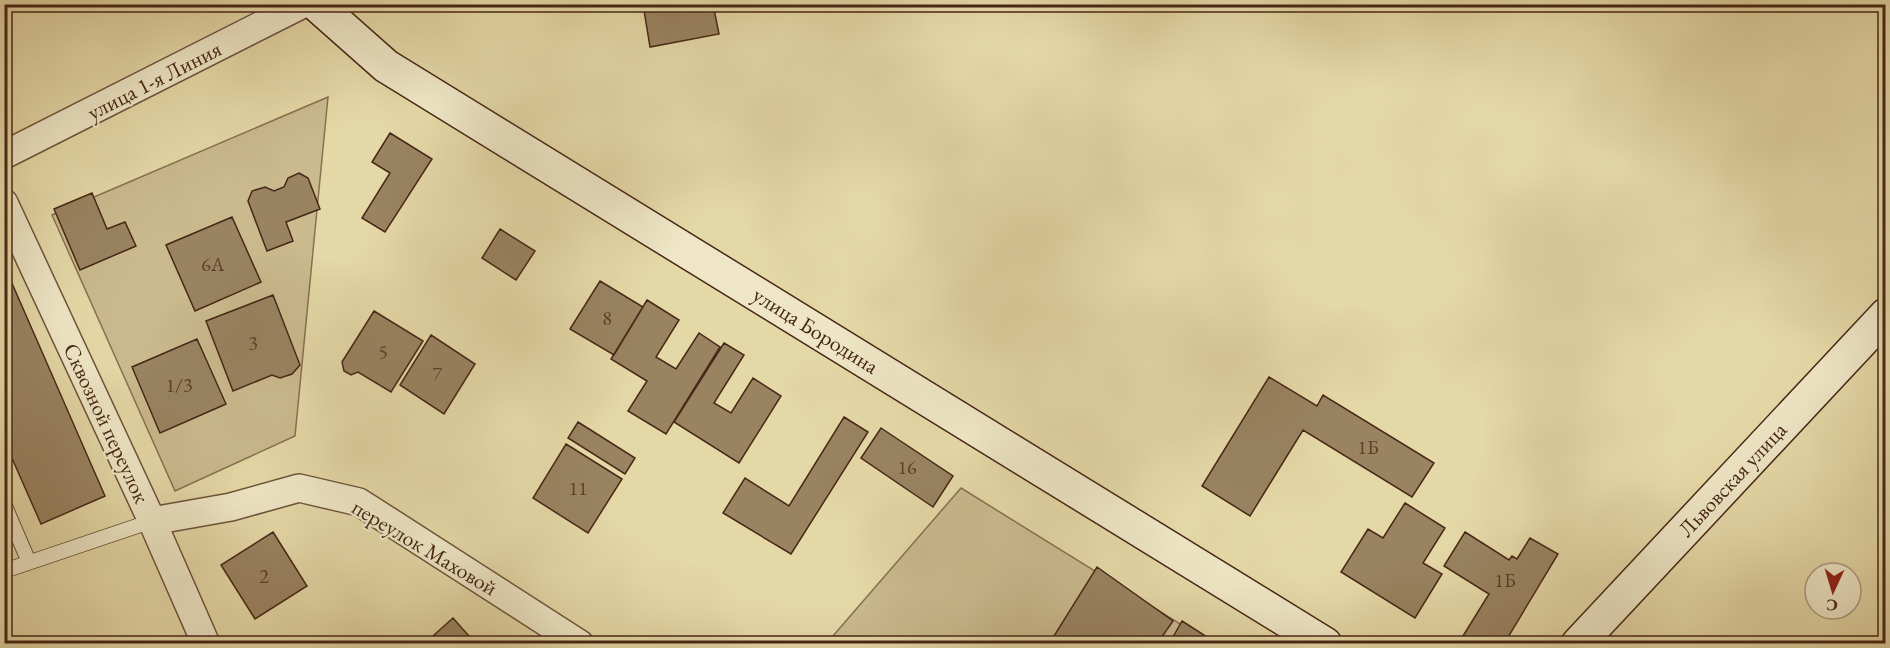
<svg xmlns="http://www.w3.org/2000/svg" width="1890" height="648" font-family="'EB Garamond',serif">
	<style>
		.green { fill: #caba8e; stroke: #887052; stroke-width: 1.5 }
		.building { fill: #998361; stroke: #472716; stroke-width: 1.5 }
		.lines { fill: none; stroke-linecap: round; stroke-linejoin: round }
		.lane-casing { stroke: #6e533a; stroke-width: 16 }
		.street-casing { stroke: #6e533a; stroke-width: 30 }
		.secondary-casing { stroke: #472716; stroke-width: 36 }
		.lane { stroke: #eee6c6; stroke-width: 14 }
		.street { stroke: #eee6c6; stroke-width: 27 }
		.secondary { stroke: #eee6c6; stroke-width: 33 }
		.labels { text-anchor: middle; stroke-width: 4.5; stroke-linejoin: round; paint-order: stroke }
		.number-label { font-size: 20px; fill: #5c3e29 }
		.street-label { font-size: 22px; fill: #472716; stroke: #eee6c6 }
	</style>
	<rect width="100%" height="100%" fill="#e5d8a7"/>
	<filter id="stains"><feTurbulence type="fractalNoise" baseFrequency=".00333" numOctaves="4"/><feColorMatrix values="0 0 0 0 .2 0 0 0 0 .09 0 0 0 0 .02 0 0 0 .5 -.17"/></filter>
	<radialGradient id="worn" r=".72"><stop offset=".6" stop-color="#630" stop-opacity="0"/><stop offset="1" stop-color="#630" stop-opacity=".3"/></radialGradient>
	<path class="green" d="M328,97L295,436L175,491L52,215Z
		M961,488L1211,643L826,644Z"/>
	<path class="building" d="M643,4H713L719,34L650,47Z
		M390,133L432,159L385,232L362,218L390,173L372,162Z
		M299,173L308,178L320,209L286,222L293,241L267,251L248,201L252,191L265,187L274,191L284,187L288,178Z
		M92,193L107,229L125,222L136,246L80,270L54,209Z
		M232,217L261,282L195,311L166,245Z
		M500,229L535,251L516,280L482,258Z
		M4,265L105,496L41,524L4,440Z
		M600,281L643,307L614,355L570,329Z
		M273,295L300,365L292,374L280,378L272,375L233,391L206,321Z
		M647,300L679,320L656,357L676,369L699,333L720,347L666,434L628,411L647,381L611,359Z
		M374,311L423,341L391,392L358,372L351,375L344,371L342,362Z
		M431,335L475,364L444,414L400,385Z
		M197,339L226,404L160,433L132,367Z
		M724,343L744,355L714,403L731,413L753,378L781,396L739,463L674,422Z
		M1269,377L1317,406L1323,395L1434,463L1412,497L1303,430L1250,516L1202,486Z
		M844,417L868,432L791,554L723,513L745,478L789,506Z
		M578,422L635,458L625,474L568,438Z
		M881,428L953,476L933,507L861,458Z
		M566,444L622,479L588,533L533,498Z
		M1405,503L1445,528L1423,563L1442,574L1415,618L1341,572L1368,529L1383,538Z
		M273,532L307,586L255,619L221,565Z
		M1465,532L1509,560L1512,556L1517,559L1530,538L1558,554L1504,644H1458L1489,594L1444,566Z
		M1097,567L1173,621L1157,644H1049Z
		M453,618L476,644H424Z
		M1182,621L1218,644H1169Z"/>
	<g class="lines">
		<g class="lane-casing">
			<path id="lane" d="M4,504L29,562
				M4,571L152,521"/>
		</g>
		<g class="street-casing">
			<path id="street" d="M4,155L303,4
				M4,203L152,521L206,644
				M152,521L231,507L299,488L359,502L580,644"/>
		</g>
		<g class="secondary-casing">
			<path id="secondary" d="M316,4L386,66L1325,644
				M1578,644L1886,315"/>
		</g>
		<use href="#lane" class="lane"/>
		<use href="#street" class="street"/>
		<use href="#secondary" class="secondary"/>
	</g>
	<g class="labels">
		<g class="number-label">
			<text x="213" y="271">6А</text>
			<text x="607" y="325">8</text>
			<text x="253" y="350">3</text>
			<text x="383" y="359">5</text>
			<text x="437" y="381">7</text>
			<text x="179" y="392">1/3</text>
			<text x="1368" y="454">1Б</text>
			<text x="907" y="474">16</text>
			<text x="578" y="495">11</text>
			<text x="264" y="583">2</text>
			<text x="1505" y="587">1Б</text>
		</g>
		<g class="street-label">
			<text transform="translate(154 80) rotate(-27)" y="8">улица 1-я Линия</text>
			<text transform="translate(816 330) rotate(32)" y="8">улица Бородина</text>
			<text transform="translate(107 423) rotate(65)" y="8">Сквозной переулок</text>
			<text transform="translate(1732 479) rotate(-47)" y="8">Львовская улица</text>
			<text transform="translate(425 547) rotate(31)" y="8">переулок Маховой</text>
		</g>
	</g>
	<rect width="1890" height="648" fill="none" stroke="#e5d8a7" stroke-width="24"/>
	<rect x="6" y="6" width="1878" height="636" fill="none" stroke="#472716" stroke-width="3"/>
	<rect x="12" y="12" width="1866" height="624" fill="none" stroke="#472716" stroke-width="1.5"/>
	<g transform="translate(1833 591) rotate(184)"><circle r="28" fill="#eee6c6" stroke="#ab9a80" stroke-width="1.5"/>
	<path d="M0-4.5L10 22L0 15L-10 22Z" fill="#8f2418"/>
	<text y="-9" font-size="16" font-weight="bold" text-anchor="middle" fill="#472716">С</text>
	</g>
	<rect width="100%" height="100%" filter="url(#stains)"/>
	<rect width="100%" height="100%" fill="url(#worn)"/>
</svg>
